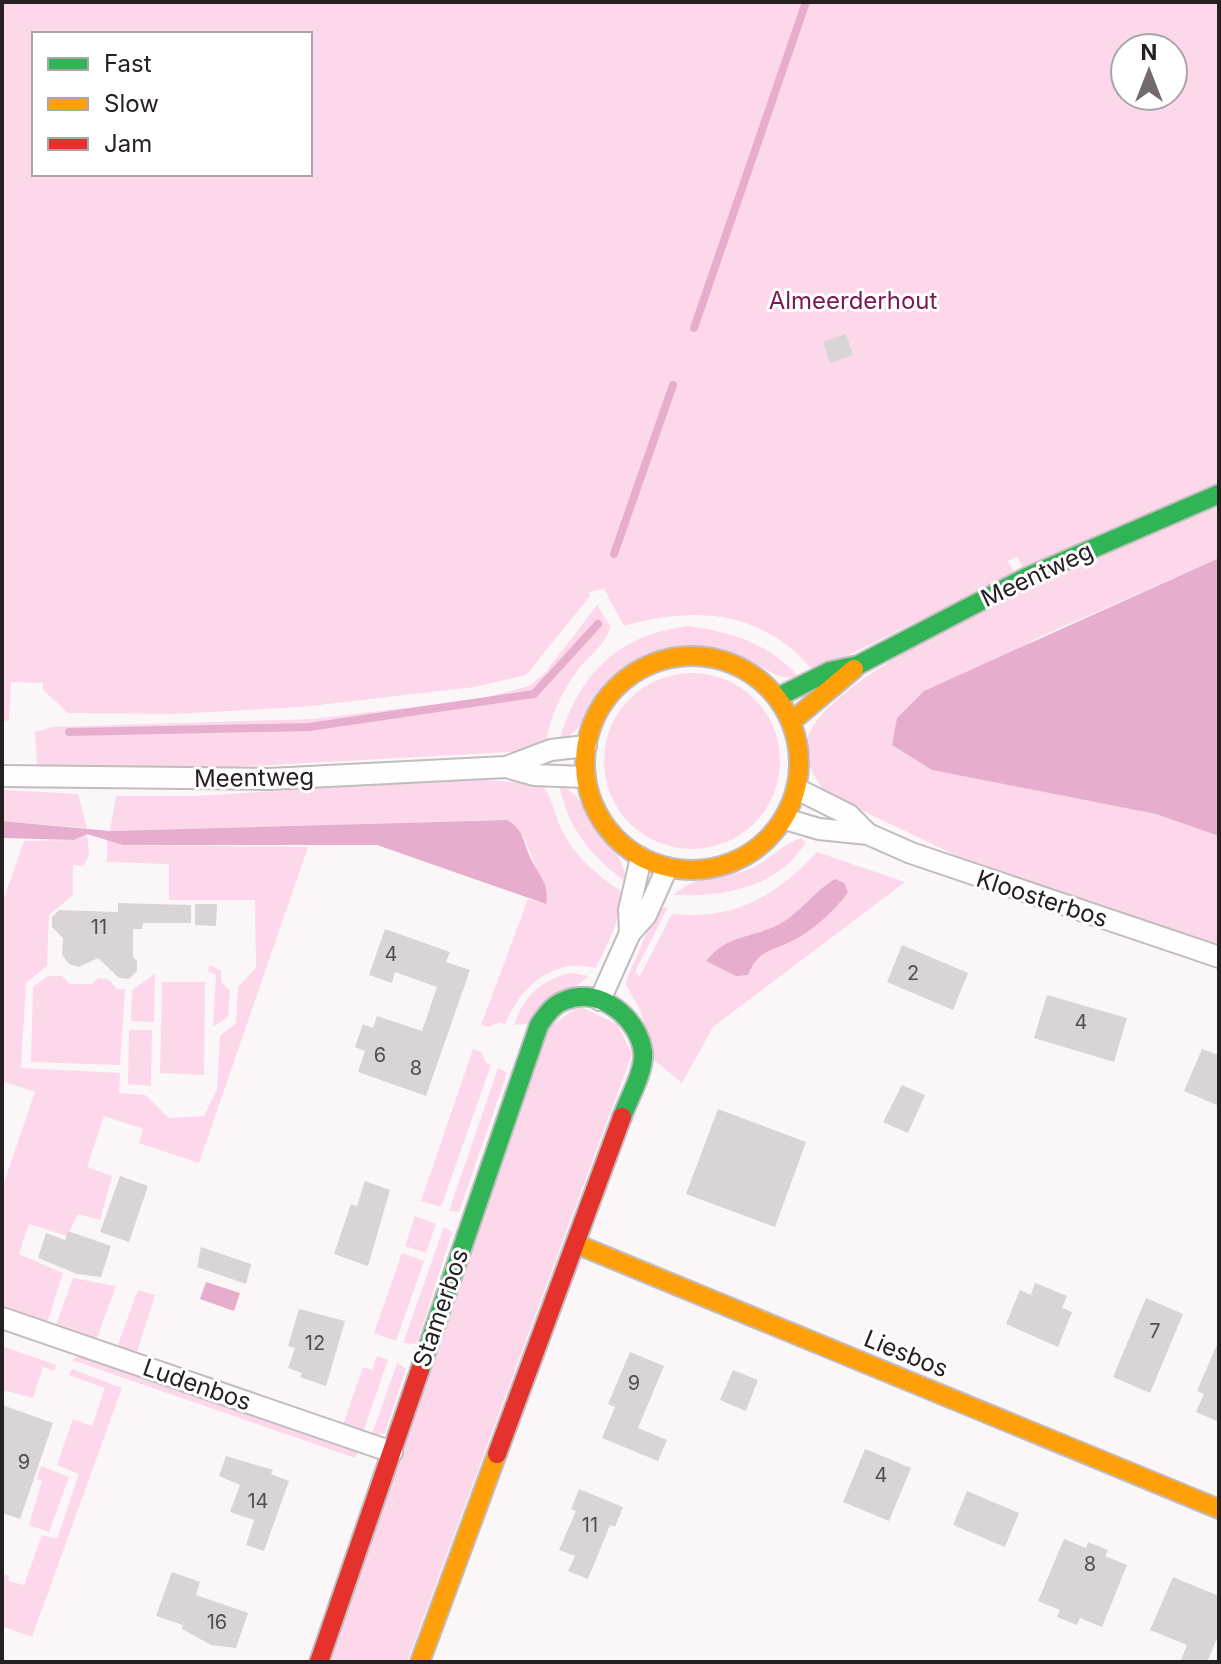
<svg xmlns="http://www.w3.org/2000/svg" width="1221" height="1664" font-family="Inter,sans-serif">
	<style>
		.green { fill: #fcd8ea; fill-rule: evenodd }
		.water { fill: #e7adcc }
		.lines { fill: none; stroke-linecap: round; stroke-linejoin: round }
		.stream { stroke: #e7adcc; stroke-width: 8 }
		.building { fill: #d9d4d6 }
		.street-casing { stroke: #c1bcbe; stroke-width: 24 }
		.fast-casing { stroke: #c1bcbe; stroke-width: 22 }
		.slow-casing { stroke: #c1bcbe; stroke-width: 22 }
		.jam-casing { stroke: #c1bcbe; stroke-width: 22 }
		.street { stroke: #fefefe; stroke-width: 20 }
		.fast { stroke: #30b455; stroke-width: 18 }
		.slow { stroke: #ff9f0a; stroke-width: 18 }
		.jam { stroke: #e5322d; stroke-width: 18 }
		.labels { text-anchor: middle; stroke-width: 6; stroke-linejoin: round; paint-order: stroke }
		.number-label { font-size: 20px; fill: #544d50 }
		.park-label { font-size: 24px; fill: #781955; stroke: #fff }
		.street-label { font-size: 24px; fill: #272023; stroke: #fff }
	</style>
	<rect width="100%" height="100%" fill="#fbf7f9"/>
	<path class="green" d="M2,2H1219V483L1023,567L1017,557L1007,561L1016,573L814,672C764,611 697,605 624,626L604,589L589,592L590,596L526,675L475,687L301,707L173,714L68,713L43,690V683L11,682L9,721L2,720ZM34,34H310V174H34ZM1125,48H1173V96H1125Z
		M1219,506V558L1035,639L892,745L932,770L1156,814L1219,836V949L999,876L825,793C814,776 801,758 808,737C835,659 1137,543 1219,506Z
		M597,605L610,626C606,646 589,655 577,671C560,694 551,716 545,745L529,751L160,771L37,767L35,732L52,727L312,719L480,699L529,686L545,673Z
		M688,626C732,632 768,643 799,677C776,681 763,666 744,657C714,642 673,643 643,658C629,665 614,675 604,687C586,707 586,731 559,741C579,674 617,635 688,626Z
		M604 761a88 88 0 1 1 176 0a88 88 0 1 1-176 0Z
		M461,779L540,783C552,793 555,819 564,834C577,859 601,878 624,893L614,930L596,968C554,956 519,988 505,1025L500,1022L489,1027L481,1025L528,899L545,904C544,874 532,863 524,836L496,820L110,831L116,796H196Z
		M559,784C583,794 625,857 627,882C591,858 567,826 559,784Z
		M2,790L78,794L87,828L2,821Z
		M87,834L89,854L84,866L73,865V895L49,915L47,966L26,983L21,1068L120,1073L119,1093L145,1095L169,1118L204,1116L217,1089L220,1036L236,1023L238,987L256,968L255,900H169V864L107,862V838L123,845L308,847L199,1163L139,1143L143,1129L104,1116L87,1167L112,1176L100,1220L78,1214L67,1236L29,1224L19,1254L63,1273L47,1323L2,1307V1188L35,1092L2,1081V904L24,841L74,840Z
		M801,838L806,842C778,888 723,897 674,895C695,873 726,880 752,868C770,860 781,844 801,838Z
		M817,852L905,882L713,1027L682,1083L653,1059L641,1012L625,983L657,909L668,907L635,972L640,976L672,914C733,921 778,895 817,852Z
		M210,965L221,971V982L230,990L228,1017L213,1027L216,975L208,971Z
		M570,973L589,976L527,1024L514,1025C523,997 541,980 570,973Z
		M155,974L154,1022L131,1021L132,990Z
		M48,976H62L70,984H92L98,978L108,979L117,989H125L120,1065L31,1062L33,987Z
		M162,982H205L204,1075L160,1073Z
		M579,1006L617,1024L632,1054L407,1662H329L548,1028Z
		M129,1030H152L151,1086L128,1084Z
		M473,1049L481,1052L486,1063L491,1065L441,1207L421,1201Z
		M498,1068L507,1073L459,1212L449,1211Z
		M415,1216L436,1224L426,1253L405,1246Z
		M444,1227L452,1232L417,1344L403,1343Z
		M402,1253L424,1261L396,1341L374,1333Z
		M73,1278L116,1286L96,1341L56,1325Z
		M138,1290L155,1295L136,1355L117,1347Z
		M2,1346L56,1365L54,1371L43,1367L33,1398L2,1390Z
		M79,1355L358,1452L355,1458L72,1360Z
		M377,1356L388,1360L363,1432L343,1425L363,1367L372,1370Z
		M397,1363L406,1369L385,1433L371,1437Z
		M72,1369L122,1388L32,1637L2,1626V1573L9,1576L8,1581L24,1585L42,1535L57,1539L79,1474L57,1465L73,1419L92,1426L105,1388L69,1375Z
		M41,1466L69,1477L49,1532L29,1525L42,1481L37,1479Z"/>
	<path class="water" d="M1219,558V836L1156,814L932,770L892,745L897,718L924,691Z
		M507,820C524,830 523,841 530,857C538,874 550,883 546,904L377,845H123L87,834L74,840L2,838V821L110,831Z
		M835,879L844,883L848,892C836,910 810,933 790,942C768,952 758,951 748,975L736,976L706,961C727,935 747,939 776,926C800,914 813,892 835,879Z
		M206,1282L240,1293L234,1311L200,1299Z"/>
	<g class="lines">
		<path class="stream" d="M694,328L806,2
			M614,554L673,385
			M69,732L309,727L534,694L598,624"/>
	</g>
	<path class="building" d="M846,334L853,355L830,363L823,342Z
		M118,903L191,905V923H143L142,929H133V957L137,961V971L129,979L119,978L98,958L79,967L69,964L62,955L63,938L52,927V917L59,910L118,912Z
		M195,904H217L216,926L195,925Z
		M385,929L450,952L446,962L470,970L426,1096L358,1072L365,1051L355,1047L363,1024L373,1028L377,1016L422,1031L437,987L395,972L392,983L369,975Z
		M902,945L968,973L953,1010L887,982Z
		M1047,995L1127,1018L1114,1062L1034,1038Z
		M1202,1049L1219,1055V1106L1184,1091Z
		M902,1085L925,1095L908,1133L883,1122Z
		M718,1109L806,1142L775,1227L686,1194Z
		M120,1176L148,1186L129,1242L100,1232Z
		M365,1181L390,1190L368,1266L334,1254L351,1204L357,1206Z
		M68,1231L111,1246L101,1277L77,1274L38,1258L46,1233L65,1240Z
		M201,1247L251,1264L246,1284L197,1267Z
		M1035,1283L1067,1296L1062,1308L1072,1312L1058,1347L1006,1324L1020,1290L1031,1295Z
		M1146,1298L1183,1314L1150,1393L1113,1377Z
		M299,1309L345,1321L326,1386L300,1377L302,1373L288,1368L295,1348L288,1346Z
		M1219,1340V1422L1196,1412L1204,1394L1197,1391Z
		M630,1352L664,1366L638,1428L667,1440L658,1461L602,1438L615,1407L608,1404Z
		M733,1370L758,1380L746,1411L720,1400Z
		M2,1405L53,1423L20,1519L2,1513Z
		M865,1449L911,1468L889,1521L843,1502Z
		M226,1456L273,1470L271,1474L289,1481L264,1551L246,1545L254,1520L230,1512L240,1485L219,1476Z
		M579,1489L623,1507L615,1527L610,1525L588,1579L568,1571L575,1556L559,1550L576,1511L571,1509Z
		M967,1491L1019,1513L1005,1547L953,1525Z
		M1064,1539L1086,1548L1088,1542L1108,1550L1105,1556L1127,1565L1102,1627L1080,1618L1077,1625L1057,1617L1060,1610L1038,1601Z
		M172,1572L200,1582L196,1595L248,1613L236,1648L211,1645L182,1629L183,1625L156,1616Z
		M1173,1577L1219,1596V1634L1207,1662H1180L1187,1645L1150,1630Z"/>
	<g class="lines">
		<g class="street-casing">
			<path id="street" d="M506,767L551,750L586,746
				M2,776L269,779L506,767L534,775L585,777
				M797,789L849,815L868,834L911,853L1219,957
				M785,819L819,829L868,834
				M630,933L629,910L641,858
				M600,1000L630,933L646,915L667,868
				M2,1318L392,1452"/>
		</g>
		<g class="fast-casing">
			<path id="fast" d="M778,697L830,671L858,665L1027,577L1219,494
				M420,1370L539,1025C546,1015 553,1004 566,1000C600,986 639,1019 643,1052C645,1071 628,1100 622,1117"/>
		</g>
		<g class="slow-casing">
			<path id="slow" d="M585 763a107 107 0 1 1 214 0a107 107 0 1 1-214 0Z
				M792,721L854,669
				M576,1244L1219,1509
				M420,1662L497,1454"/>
		</g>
		<g class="jam-casing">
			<path id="jam" d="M497,1454L622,1117
				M319,1662L420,1370"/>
		</g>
		<use href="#street" class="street"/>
		<use href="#fast" class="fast"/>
		<use href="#slow" class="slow"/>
		<use href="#jam" class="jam"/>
	</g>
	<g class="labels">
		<g class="number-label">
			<text x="99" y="934">11</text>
			<text x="391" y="961">4</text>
			<text x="913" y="980">2</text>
			<text x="1081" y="1029">4</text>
			<text x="380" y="1062">6</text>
			<text x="416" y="1075">8</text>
			<text x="1155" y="1338">7</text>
			<text x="315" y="1350">12</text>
			<text x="634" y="1390">9</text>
			<text x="24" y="1469">9</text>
			<text x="881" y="1482">4</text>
			<text x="258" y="1508">14</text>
			<text x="590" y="1532">11</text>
			<text x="1090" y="1571">8</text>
			<text x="217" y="1629">16</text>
		</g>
		<g class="park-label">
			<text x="853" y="309">Almeerderhout</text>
		</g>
		<g class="street-label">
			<text transform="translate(1037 575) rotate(-25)" y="8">Meentweg</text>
			<text transform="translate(254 778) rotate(-1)" y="8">Meentweg</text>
			<text transform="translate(1042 899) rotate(18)" y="8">Kloosterbos</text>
			<text transform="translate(441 1308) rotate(-71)" y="8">Stamerbos</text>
			<text transform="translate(906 1354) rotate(22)" y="8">Liesbos</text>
			<text transform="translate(197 1385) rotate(19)" y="8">Ludenbos</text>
		</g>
	</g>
	<rect width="1221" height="1664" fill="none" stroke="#272023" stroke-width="8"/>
	<rect x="32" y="32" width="280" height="144" fill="#ffffff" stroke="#a9a6a7" stroke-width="2"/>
	<rect x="48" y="58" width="40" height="12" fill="#30b455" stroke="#a9a6a7" stroke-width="2"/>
	<text x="104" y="72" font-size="24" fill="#272023">Fast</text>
	<rect x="48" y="98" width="40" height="12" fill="#ff9f0a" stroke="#a9a6a7" stroke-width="2"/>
	<text x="104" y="112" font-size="24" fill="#272023">Slow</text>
	<rect x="48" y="138" width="40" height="12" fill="#e5322d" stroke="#a9a6a7" stroke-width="2"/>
	<text x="104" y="152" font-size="24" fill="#272023">Jam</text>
	<g transform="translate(1149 72)"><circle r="38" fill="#ffffff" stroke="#a9a6a7" stroke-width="2"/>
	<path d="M0-6L14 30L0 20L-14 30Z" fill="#716b6e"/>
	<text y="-12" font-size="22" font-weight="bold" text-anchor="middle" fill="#272023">N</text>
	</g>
</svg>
